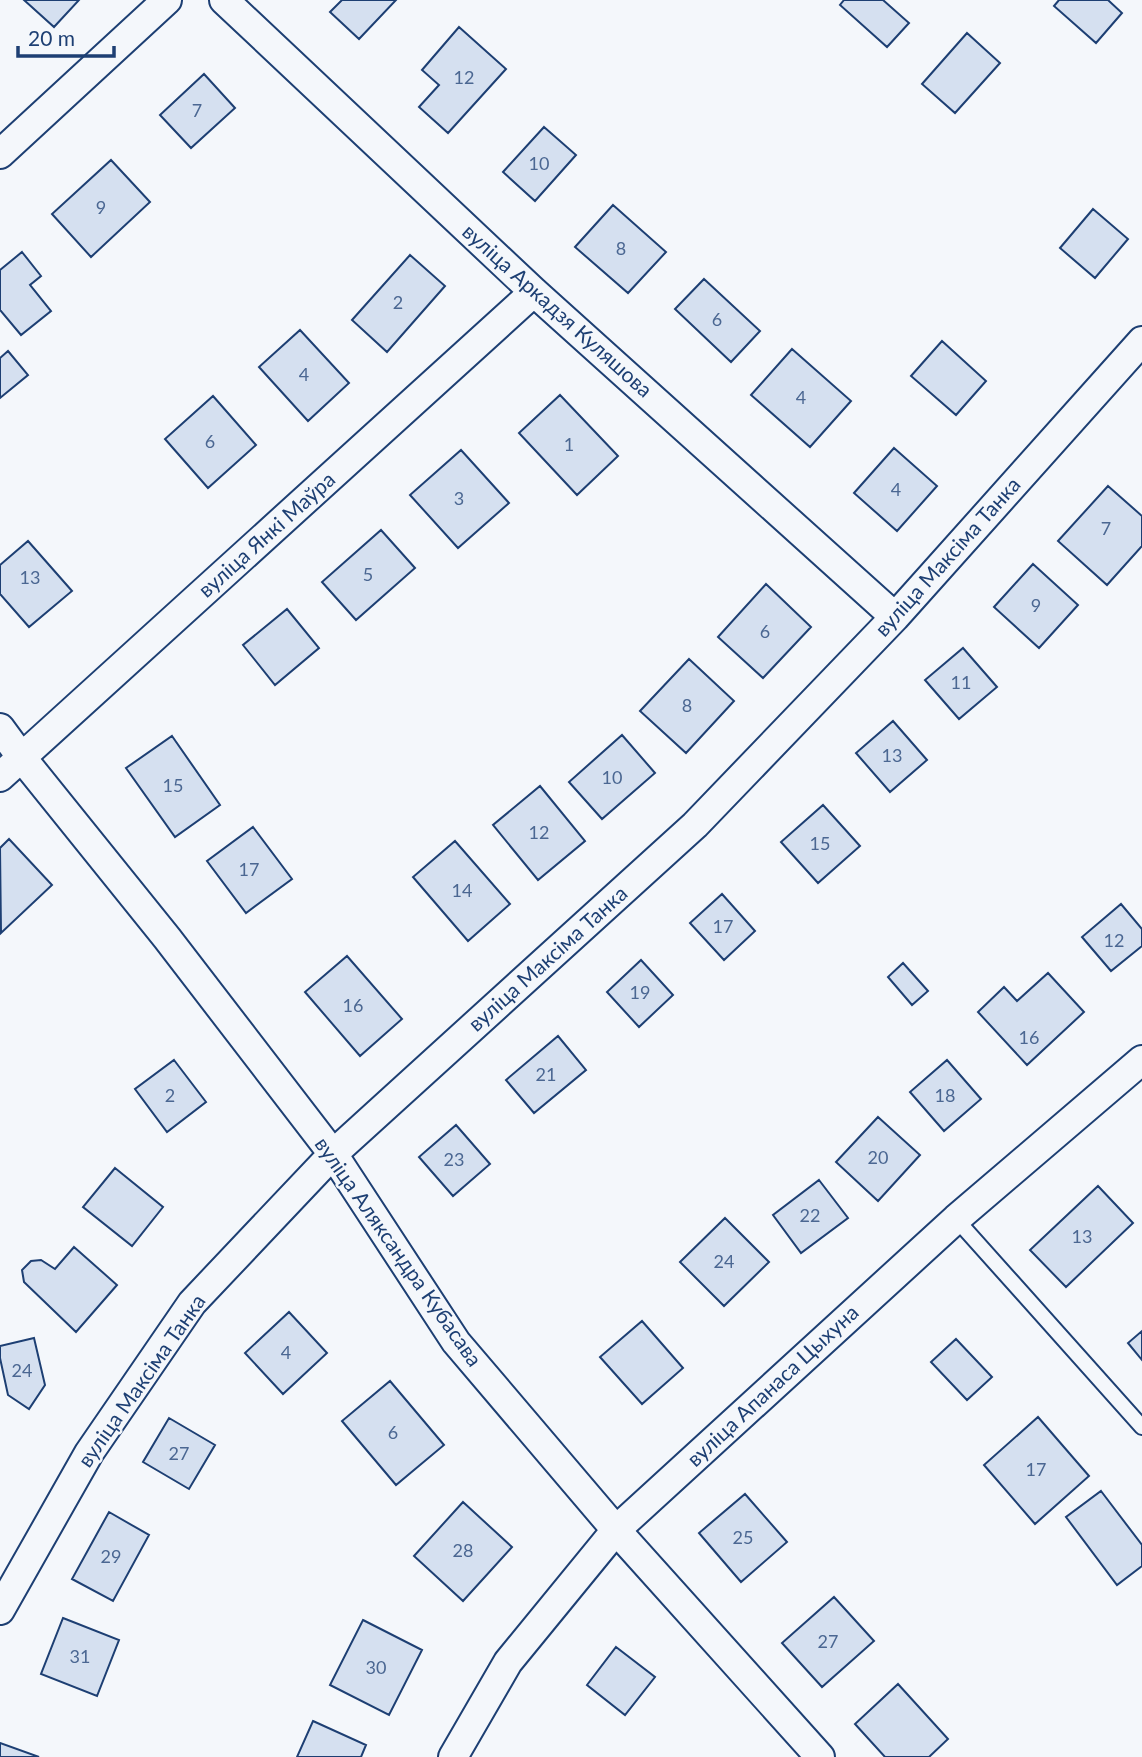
<svg xmlns="http://www.w3.org/2000/svg" width="1142" height="1757" font-family="Lato,sans-serif">
	<style>
		.building { fill: #d5e0f0; stroke: #1d3f73; stroke-width: 2 }
		.lines { fill: none; stroke-linecap: round; stroke-linejoin: round }
		.service-casing { stroke: #1d3f73; stroke-width: 18 }
		.minor-casing { stroke: #1d3f73; stroke-width: 32 }
		.service { stroke: #f4f7fb; stroke-width: 14 }
		.minor { stroke: #f4f7fb; stroke-width: 28 }
		.labels { text-anchor: middle; stroke-width: 5; stroke-linejoin: round; paint-order: stroke }
		.number-label { font-size: 18px; fill: #4b6792 }
		.street-label { font-size: 21px; fill: #1d3f73; stroke: #f4f7fb }
	</style>
	<rect width="100%" height="100%" fill="#f4f7fb"/>
	<path class="building" d="M24,0H79L54,27Z
		M342,0H396L359,39L330,12Z
		M844,0H883L909,23L887,47L840,5Z
		M1059,0H1108L1122,13L1096,43L1054,6Z
		M459,27L506,69L448,133L419,107L439,85L422,70Z
		M967,33L1000,63L955,113L922,84Z
		M204,74L235,108L191,148L160,115Z
		M544,127L576,155L535,201L503,172Z
		M111,160L150,202L91,257L52,214Z
		M613,205L666,252L628,293L575,247Z
		M1093,209L1128,239L1095,278L1060,248Z
		M22,252L41,276L30,285L51,311L21,335L0,310V270Z
		M410,255L445,286L387,352L352,320Z
		M704,279L760,331L731,362L675,309Z
		M300,330L349,383L308,421L259,367Z
		M942,341L986,381L956,415L911,376Z
		M792,349L851,401L810,447L751,395Z
		M8,351L28,375L0,398V358Z
		M560,395L618,456L577,495L519,433Z
		M213,396L256,445L208,488L165,439Z
		M894,448L937,486L897,531L854,493Z
		M461,450L509,503L458,548L410,495Z
		M1108,486L1142,516V546L1107,585L1058,541Z
		M381,530L415,568L356,620L322,582Z
		M28,541L72,591L29,627L0,594V565Z
		M1033,564L1078,605L1039,648L994,607Z
		M766,584L811,627L763,678L718,637Z
		M287,609L319,648L275,685L243,645Z
		M963,648L997,687L959,719L925,680Z
		M689,659L734,701L686,753L640,711Z
		M893,721L927,760L890,792L856,753Z
		M622,735L655,773L602,819L569,782Z
		M172,736L220,805L175,837L126,768Z
		M540,786L585,841L538,880L493,825Z
		M823,805L860,846L818,883L781,842Z
		M253,827L292,879L246,913L207,861Z
		M9,839L52,885L1,933L0,848Z
		M455,841L510,904L468,941L413,877Z
		M722,894L755,931L724,960L690,923Z
		M1121,904L1142,929V946L1111,971L1082,937Z
		M347,956L402,1019L360,1056L305,992Z
		M641,960L673,995L639,1027L607,992Z
		M903,963L928,991L912,1005L888,977Z
		M1048,973L1084,1012L1027,1065L978,1012L1004,987L1017,1001Z
		M558,1036L586,1070L534,1113L506,1080Z
		M174,1060L206,1102L167,1132L135,1089Z
		M947,1060L981,1099L944,1131L910,1092Z
		M878,1117L920,1155L878,1201L836,1162Z
		M456,1125L490,1164L453,1196L419,1157Z
		M115,1168L163,1207L132,1246L83,1207Z
		M819,1180L848,1218L801,1253L773,1215Z
		M1098,1186L1133,1223L1066,1287L1030,1250Z
		M725,1218L769,1262L724,1306L680,1262Z
		M74,1247L117,1285L76,1332L24,1282L22,1270L31,1261L41,1260L55,1269Z
		M289,1312L327,1353L283,1394L245,1353Z
		M642,1321L683,1368L642,1404L600,1357Z
		M1142,1331V1360L1128,1343Z
		M34,1338L45,1385L29,1409L8,1395L0,1358V1346Z
		M956,1339L992,1377L967,1400L931,1362Z
		M390,1381L444,1445L396,1485L342,1421Z
		M1038,1417L1089,1476L1035,1524L984,1465Z
		M169,1418L215,1445L189,1489L143,1462Z
		M1101,1491L1142,1545V1566L1117,1585L1066,1517Z
		M745,1494L787,1542L741,1582L699,1533Z
		M463,1502L512,1547L463,1601L414,1556Z
		M109,1512L149,1535L113,1601L72,1579Z
		M834,1597L874,1641L822,1687L782,1643Z
		M63,1618L119,1640L97,1696L41,1674Z
		M363,1620L422,1650L389,1715L330,1685Z
		M616,1647L655,1677L625,1715L587,1685Z
		M898,1684L948,1739L929,1757H885L855,1724Z
		M313,1721L366,1745L361,1757H297Z
		M0,1743L39,1757H0Z"/>
	<g class="lines">
		<g class="service-casing">
			<path id="service" d="M956,1219L1142,1427"/>
		</g>
		<g class="minor-casing">
			<path id="minor" d="M224,0L534,292L895,617
				M0,154L167,0
				M0,728L22,758L167,938L333,1154L456,1342L616,1530L820,1757
				M0,777L534,292
				M0,1610L89,1453L192,1303L333,1154L695,825L895,617L1142,341
				M453,1757L508,1662L616,1530L956,1219L1142,1060"/>
		</g>
		<use href="#service" class="service"/>
		<use href="#minor" class="minor"/>
	</g>
	<g class="labels">
		<g class="number-label">
			<text x="464" y="84">12</text>
			<text x="197" y="117">7</text>
			<text x="539" y="170">10</text>
			<text x="101" y="214">9</text>
			<text x="621" y="255">8</text>
			<text x="398" y="309">2</text>
			<text x="717" y="326">6</text>
			<text x="304" y="381">4</text>
			<text x="801" y="404">4</text>
			<text x="210" y="448">6</text>
			<text x="569" y="451">1</text>
			<text x="896" y="496">4</text>
			<text x="459" y="505">3</text>
			<text x="1106" y="535">7</text>
			<text x="368" y="581">5</text>
			<text x="30" y="584">13</text>
			<text x="1036" y="612">9</text>
			<text x="765" y="638">6</text>
			<text x="961" y="689">11</text>
			<text x="687" y="712">8</text>
			<text x="892" y="762">13</text>
			<text x="612" y="784">10</text>
			<text x="173" y="792">15</text>
			<text x="539" y="839">12</text>
			<text x="820" y="850">15</text>
			<text x="249" y="876">17</text>
			<text x="462" y="897">14</text>
			<text x="723" y="933">17</text>
			<text x="1114" y="947">12</text>
			<text x="640" y="999">19</text>
			<text x="353" y="1012">16</text>
			<text x="1029" y="1044">16</text>
			<text x="546" y="1081">21</text>
			<text x="170" y="1102">2</text>
			<text x="945" y="1102">18</text>
			<text x="878" y="1164">20</text>
			<text x="454" y="1166">23</text>
			<text x="810" y="1222">22</text>
			<text x="1082" y="1243">13</text>
			<text x="724" y="1268">24</text>
			<text x="286" y="1359">4</text>
			<text x="22" y="1377">24</text>
			<text x="393" y="1439">6</text>
			<text x="179" y="1460">27</text>
			<text x="1036" y="1476">17</text>
			<text x="743" y="1544">25</text>
			<text x="463" y="1557">28</text>
			<text x="111" y="1563">29</text>
			<text x="828" y="1648">27</text>
			<text x="80" y="1663">31</text>
			<text x="376" y="1674">30</text>
		</g>
		<g class="street-label">
			<text transform="translate(557 311) rotate(42)" y="7">вуліца Аркадзя Куляшова</text>
			<text transform="translate(267 535) rotate(-42)" y="7">вуліца Янкі Маўра</text>
			<text transform="translate(948 557) rotate(-48)" y="7">вуліца Максіма Танка</text>
			<text transform="translate(548 959) rotate(-42)" y="7">вуліца Максіма Танка</text>
			<text transform="translate(398 1252) rotate(55)" y="7">вуліца Аляксандра Кубасава</text>
			<text transform="translate(142 1381) rotate(-55)" y="7">вуліца Максіма Танка</text>
			<text transform="translate(773 1386) rotate(-43)" y="7">вуліца Апанаса Цыхуна</text>
		</g>
	</g>
	<path d="M18 46v10h96v-10" fill="none" stroke="#1d3f73" stroke-width="3.5"/>
	<text x="28" y="46" font-size="21" fill="#1d3f73" stroke="#f4f7fb" stroke-width="5" paint-order="stroke">20 m</text>
</svg>
